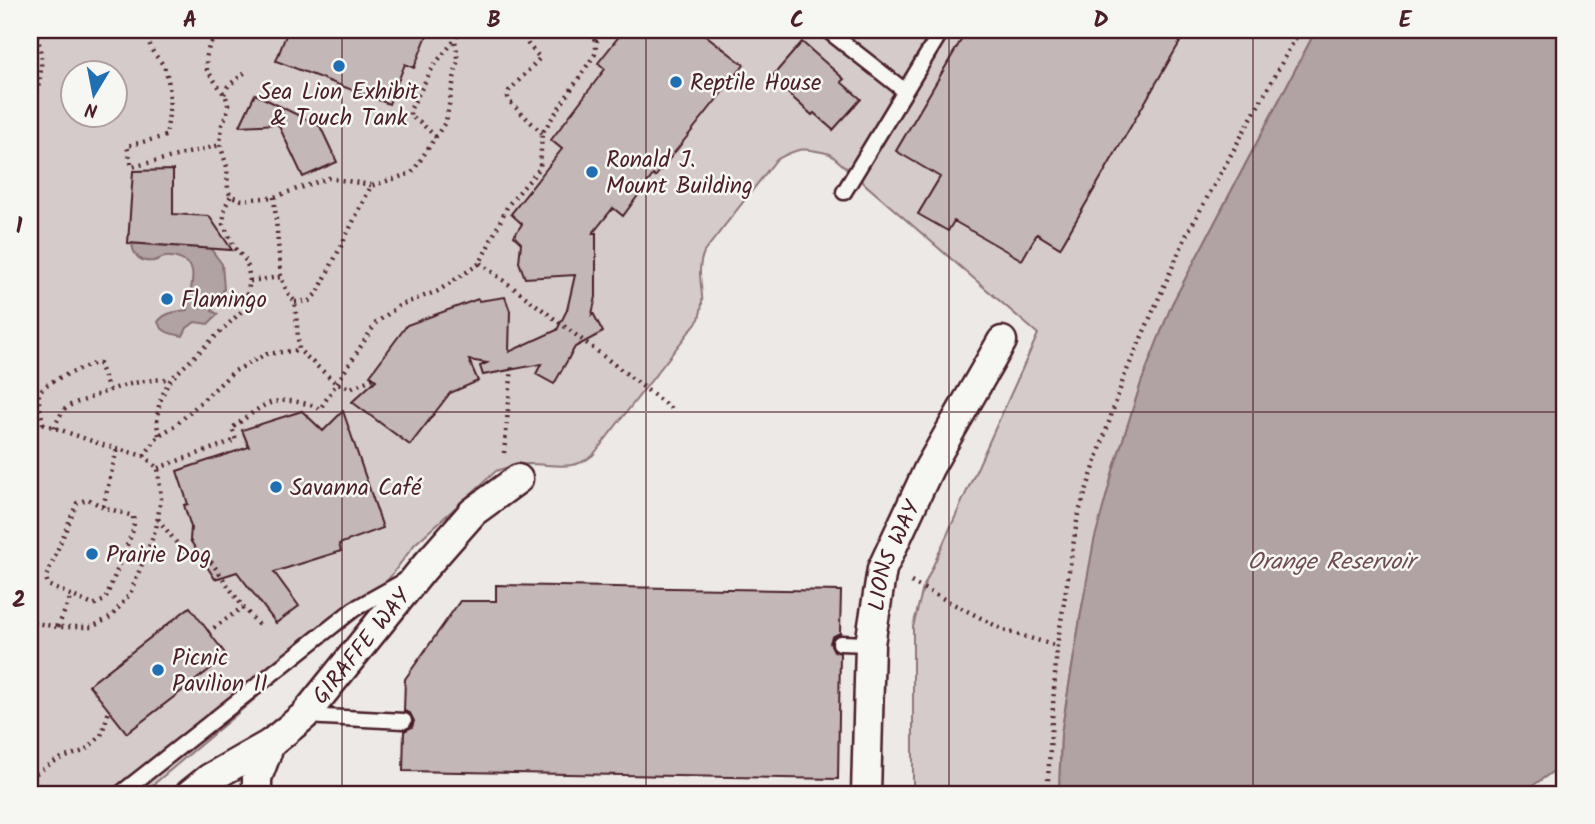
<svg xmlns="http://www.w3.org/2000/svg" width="1595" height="824" font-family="Kalam,sans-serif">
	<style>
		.green { fill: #d4cbca; stroke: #8f757a; stroke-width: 2; fill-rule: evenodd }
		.water { fill: #b1a2a3; stroke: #886e73; stroke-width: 2 }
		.building { fill: #c4b7b7; stroke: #4a1f2b; stroke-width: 2 }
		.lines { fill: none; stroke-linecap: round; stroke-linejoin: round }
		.service-casing { stroke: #4a1f2b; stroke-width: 19 }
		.minor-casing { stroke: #4a1f2b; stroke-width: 33 }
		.path { stroke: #4a1f2b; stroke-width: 4.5; stroke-dasharray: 2 5; stroke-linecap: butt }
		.service { stroke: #f6f6f2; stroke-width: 14 }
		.minor { stroke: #f6f6f2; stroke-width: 28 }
		.grid { fill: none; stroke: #4a1f2b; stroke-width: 2; stroke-opacity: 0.55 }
		.poi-dot { fill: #1f6fb2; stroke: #f6f6f2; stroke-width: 2.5 }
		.labels { text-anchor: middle; stroke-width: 5; stroke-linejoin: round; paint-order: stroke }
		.poi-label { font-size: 23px; fill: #4a1f2b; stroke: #f6f6f2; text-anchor: start }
		.street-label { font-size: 23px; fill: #4a1f2b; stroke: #f6f6f2 }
		.water-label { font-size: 24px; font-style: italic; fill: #6e4d55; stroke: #f6f6f2 }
		.neatline { fill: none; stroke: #4a1f2b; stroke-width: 2.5 }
		.grid-label { font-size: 23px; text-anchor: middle; font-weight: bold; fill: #4a1f2b }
	</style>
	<rect width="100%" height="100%" fill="#ece9e6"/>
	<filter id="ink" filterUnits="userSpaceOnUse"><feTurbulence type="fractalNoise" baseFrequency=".0143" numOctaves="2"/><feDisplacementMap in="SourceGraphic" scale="14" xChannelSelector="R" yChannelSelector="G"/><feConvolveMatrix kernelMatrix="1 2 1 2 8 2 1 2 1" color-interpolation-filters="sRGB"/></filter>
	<g filter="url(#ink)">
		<path class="green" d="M30,30H1316L1172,304L1141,383L1113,471L1082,607L1061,734L1059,794H913V627L923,588L1038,334L830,154C804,147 799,147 776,160L704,252C697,268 701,280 702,296C703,304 701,311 699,319L593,455C573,472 553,464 529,464C517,465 507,467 496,471L415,544L362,614L301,660L142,794H30ZM74,74H116V116H74Z"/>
		<path class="water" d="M1316,30H1565V763L1521,794H1059L1061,734L1082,607L1094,541L1113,471L1141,383L1172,304Z
			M132,243L210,248L222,264L224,289L212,311L218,314L208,324L195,322L187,328L183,336C172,334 162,333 158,322C165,312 176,312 187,310C189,301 194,280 192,271C190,261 175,256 165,257C161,258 158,260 154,261C141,263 133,256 132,243Z"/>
		<path class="building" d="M288,30H429L414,68L405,64L389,104L276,61Z
			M624,30H699L744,65L655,177L653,175L623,216L613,208L593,233H596V297L592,314L593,313L603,332L575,347L554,384L536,374L541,364L483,375L480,366L487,363L469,360L478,381L450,393L410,445L352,402L376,380L370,375L407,325L478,299L479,301L505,297L510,311L509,352L557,330L567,310L575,275L525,278L519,262L521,243L514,236L522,224L511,214L562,149L551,140L605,69L598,63Z
			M967,30H1187L1060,248L1037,234L1022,260L954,221L948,231L918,214L940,177L896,151Z
			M802,42L844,79L841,82L861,99L833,130L814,113L812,115L771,78Z
			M255,94L320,126L337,162L303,177L278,124L240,126Z
			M173,170V214L209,216L232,250L128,243L133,171Z
			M302,411L323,431L343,411L383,528L339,544L341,551L274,572L299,606L276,623L237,572L215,579L190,540L191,527L184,505L188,504L177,471L249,447L242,430Z
			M496,585L841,591L840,633L832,637L830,643L834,651L840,653L838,779L403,771L404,731L412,727L414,721L410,713L404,711L405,679L460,601H496Z
			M190,607L227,656L127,733L89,685Z"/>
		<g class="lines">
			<g class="service-casing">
				<path id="service" d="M827,30L905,91
					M844,192L942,30
					M840,643L870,644
					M304,716L404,721
					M120,794L354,609L404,581"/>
			</g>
			<g class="minor-casing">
				<g id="minor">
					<path id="s1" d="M190,794L210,778L270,744L304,716L423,569L473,512L518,479"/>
					<path d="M257,794V778L270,744"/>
					<path id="s2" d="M866,794L870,644L882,569L929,468L1002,341"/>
				</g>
			</g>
			<path class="path" d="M149,30C147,58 162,54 167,75C172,95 169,116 166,136L127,146L132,167L220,145
				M220,30L209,46L206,58L207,70L226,97L228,104L227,113L222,125L220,144L227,167L228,191L231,196L242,200L274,197L329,178L371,185
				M523,30L528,44L540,58L509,91L508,97L510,102L542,133
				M582,30L597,41
				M224,94L228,86L248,70
				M30,113C41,84 46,59 35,30
				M436,137L420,122L410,116V110L434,65L455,40
				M274,197L281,277L287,292L295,302L299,350L337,384L351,388L374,378
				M480,263C545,311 609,360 673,410
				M250,281L281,277
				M295,302L309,301L318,292L371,186L412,173L446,121L458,58L455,40L459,30
				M30,419L103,445L144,456L158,468L161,498L156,529L130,594L111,617L92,627H58L30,622
				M43,424C42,415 38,404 39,395C40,382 82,369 93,364H99L109,390
				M54,428C57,421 60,415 65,409C70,404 78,402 85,400C112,388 140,379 170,379
				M30,433L37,423
				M159,435C154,415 160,396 171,379L244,309L250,281L247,262L235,248L223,224L225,207L231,196
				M504,453L512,367
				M144,456L159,435L175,426L233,372L266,354L299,350
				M158,468L236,440L232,428C242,421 258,407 270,403C286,398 305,402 320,409L376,323L400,305L438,291L480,263L508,205L540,168L542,133L595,54L597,41L606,30
				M103,507L88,499L77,503L46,577L48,585L93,605L105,600L134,528L133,516L103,507L117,449
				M158,519L183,551L212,563L243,607L260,627
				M911,582L1006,631L1057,646
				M58,627L71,596
				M208,632L243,607
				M30,777L59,759L84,751L101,736L109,711
				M1047,794L1057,646L1078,515L1124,377L1187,234L1300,30
				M1553,794L1565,786"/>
			<use href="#service" class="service"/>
			<use href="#minor" class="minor"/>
		</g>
	</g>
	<path class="grid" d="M342,30V794M646,30V794M949,30V794M1253,30V794M30,412H1565"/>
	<g class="poi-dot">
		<circle cx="339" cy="66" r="7"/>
		<circle cx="676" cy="82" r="7"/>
		<circle cx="592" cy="172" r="7"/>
		<circle cx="167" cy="299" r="7"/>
		<circle cx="276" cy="487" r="7"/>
		<circle cx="92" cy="554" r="7"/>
		<circle cx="158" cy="670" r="7"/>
	</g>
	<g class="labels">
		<g class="poi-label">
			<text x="690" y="90">Reptile House</text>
			<text x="339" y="99" text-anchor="middle">Sea Lion Exhibit<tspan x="339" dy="26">&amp; Touch Tank</tspan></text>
			<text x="606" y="167">Ronald J.<tspan x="606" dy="26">Mount Building</tspan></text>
			<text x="181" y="307">Flamingo</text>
			<text x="290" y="495">Savanna Café</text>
			<text x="106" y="562">Prairie Dog</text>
			<text x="172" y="665">Picnic<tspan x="172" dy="26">Pavilion II</tspan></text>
		</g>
		<g class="street-label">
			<text dy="8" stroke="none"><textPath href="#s2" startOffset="242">LIONS WAY</textPath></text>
			<text dy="8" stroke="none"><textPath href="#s1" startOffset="229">GIRAFFE WAY</textPath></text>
		</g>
		<g class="water-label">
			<text x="1331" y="569">Orange Reservoir</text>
		</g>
	</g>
	<rect width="1595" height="824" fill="none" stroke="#f6f6f2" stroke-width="77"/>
	<g transform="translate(94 94) rotate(190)"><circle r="33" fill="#f6f6f2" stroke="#b1a0a2" stroke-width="2"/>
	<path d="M0-5L12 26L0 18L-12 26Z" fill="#1f6fb2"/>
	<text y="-10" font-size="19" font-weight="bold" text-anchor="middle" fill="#4a1f2b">N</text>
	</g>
	<rect x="38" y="38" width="1518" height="748" class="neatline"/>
	<g class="grid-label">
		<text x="190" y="27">A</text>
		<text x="494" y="27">B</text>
		<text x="797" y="27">C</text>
		<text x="1101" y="27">D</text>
		<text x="1405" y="27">E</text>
		<text x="19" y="233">1</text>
		<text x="19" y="607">2</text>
	</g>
</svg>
